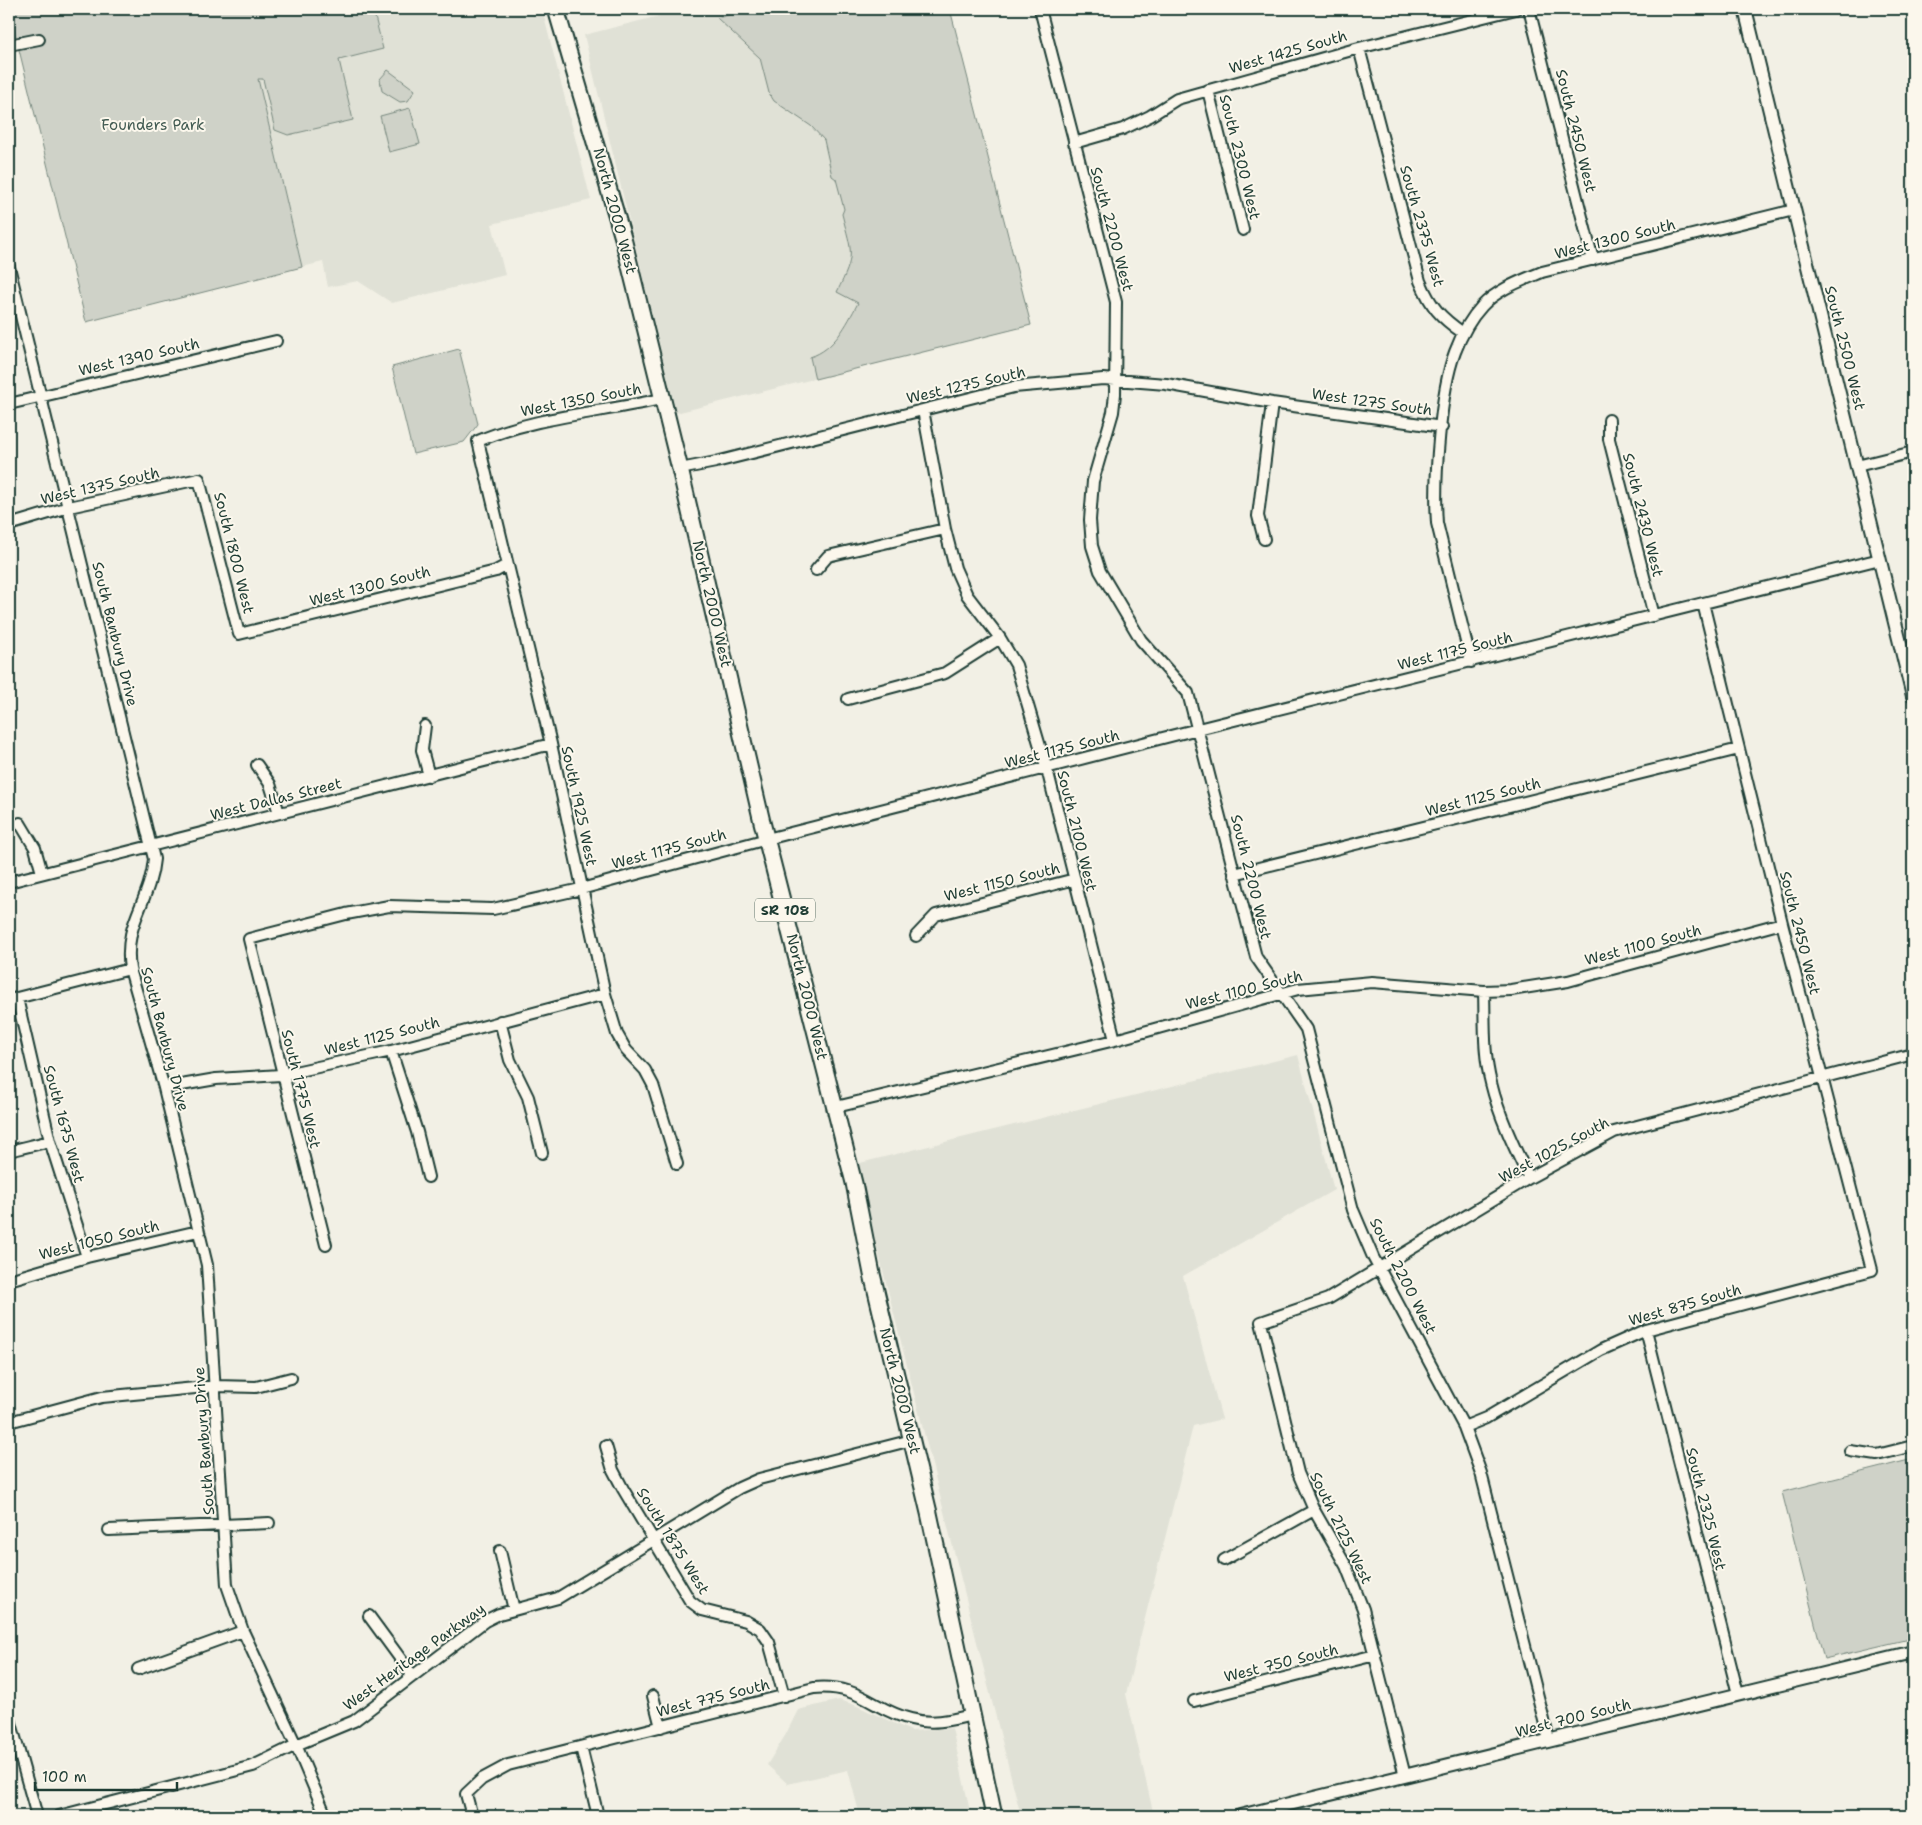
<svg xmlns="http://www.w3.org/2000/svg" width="1922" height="1825" font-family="'Shantell Sans',sans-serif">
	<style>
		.built { fill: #e0e1d6 }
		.green { fill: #cfd2c8; stroke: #77887e }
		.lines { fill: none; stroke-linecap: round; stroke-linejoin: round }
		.minor-casing { stroke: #1f3d34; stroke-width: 14 }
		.tertiary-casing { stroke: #1f3d34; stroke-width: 16 }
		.primary-casing { stroke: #1f3d34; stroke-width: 19 }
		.minor { stroke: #fbf7ec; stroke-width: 10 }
		.tertiary { stroke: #fbf7ec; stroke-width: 12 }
		.primary { stroke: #fbf7ec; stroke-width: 15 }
		.labels { text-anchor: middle; stroke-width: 4; stroke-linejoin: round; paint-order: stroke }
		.shield { fill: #fbf7ec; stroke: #61756b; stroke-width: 1 }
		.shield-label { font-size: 14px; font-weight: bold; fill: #1f3d34 }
		.street-label { font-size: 15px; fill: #1f3d34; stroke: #fbf7ec }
		.park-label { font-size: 15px; fill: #425b52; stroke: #fbf7ec }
	</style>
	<rect width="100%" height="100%" fill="#f2f0e5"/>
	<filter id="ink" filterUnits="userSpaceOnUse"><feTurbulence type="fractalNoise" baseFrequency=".02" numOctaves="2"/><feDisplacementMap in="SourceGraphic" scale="10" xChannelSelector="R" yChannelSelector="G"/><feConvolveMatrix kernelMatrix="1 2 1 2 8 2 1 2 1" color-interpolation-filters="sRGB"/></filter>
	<g filter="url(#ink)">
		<path class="built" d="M373,9H542L591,200L492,224L505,275L392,303L358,281L328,287L323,262L302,267L258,79L383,49Z
			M658,9H950L1031,325L676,413L584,35L659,16Z
			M1298,1055L1334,1190L1183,1276L1222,1419L1193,1426L1126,1694L1154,1816H1021L856,1164Z
			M839,1700L855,1705L911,1731L952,1728L971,1816H860L848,1770L788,1784L767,1765L786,1734L798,1710Z"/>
		<path class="green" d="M9,9H373L383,49L339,60L353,120L288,135L275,130L263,79H258L302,267L86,322Z
			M750,9H950L1031,325L815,379L810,357C835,349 846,325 858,303L837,292C856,254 852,254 842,214L844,209L836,179L832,176L824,140L811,126L774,101L769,93L760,58L717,18Z
			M388,70L415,90L408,101L400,102L382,91L380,79Z
			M410,108L420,144L389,152L380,116Z
			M459,349L478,424L464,442L413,454L392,367Z
			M1913,1459V1638L1824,1659L1782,1492Z"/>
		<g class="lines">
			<g class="minor-casing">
				<path id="minor" d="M1040,9L1116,302L1115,394L1113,412L1093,481L1090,520L1092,546L1100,571L1141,640L1188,693L1256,957L1306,1029L1353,1210L1373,1257L1464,1427L1481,1473L1549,1740
					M1529,9L1593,260
					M9,45L39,39
					M1359,48L1420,281C1431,307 1440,317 1463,333
					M1208,90L1243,230
					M1074,143L1123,129L1150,116L1177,99L1359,48L1516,9
					M9,267L154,859C150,903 123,922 130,969L164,1088L207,1265L227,1585L243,1631L296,1745L326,1816
					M661,399C601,413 536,416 478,441L551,744L605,994L617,1034L626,1050L645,1070L653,1085L677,1164
					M9,404L276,341
					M923,410L945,529L955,568L967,595L1000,638L1016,665L1049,777L1115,1040
					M1609,420V439L1654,616
					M1857,466L1913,452
					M680,469L716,462L1014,387L1103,379L1166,384L1272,403L1442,427
					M9,525L69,507L199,479L239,634L496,571L507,565
					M1264,539L1258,516L1272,403
					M816,570L828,556L945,529
					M1471,662L1437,523C1434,481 1440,391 1455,352C1461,336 1470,319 1482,306C1498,289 1521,281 1542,272L1794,210
					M848,699L945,673L1000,638
					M425,726L422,750L429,776
					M257,765L270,784L279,813
					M20,823L35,848L42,873
					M1234,874L1739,749
					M9,882L551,744
					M916,936L936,915L1075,879
					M1484,991C1485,1021 1483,1053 1491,1083C1499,1116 1514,1147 1529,1178
					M17,998L50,1141L87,1257
					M9,1000L130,969
					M500,1021L510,1060L528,1097L542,1153
					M391,1051L417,1132L428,1177
					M164,1088L216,1079L281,1075L391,1051L605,994
					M836,1107L1115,1040L1298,989L1372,982L1484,991L1511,990L1568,981L1782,923
					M9,1151L50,1141
					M326,1245L249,939L346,914L389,906L493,909L581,889L767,839L1198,729L1880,559
					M9,1280L87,1257L198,1231
					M1646,1330L1738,1694
					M9,1422L102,1397L216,1386L256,1387L291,1378
					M1464,1427L1486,1418L1601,1350L1646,1330L1872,1270L1782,923L1703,603
					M606,1446L613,1470L623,1489L690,1601L702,1610L746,1621L760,1629L769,1642L784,1696
					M1850,1451L1877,1455L1913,1446
					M109,1530L269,1523
					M500,1551L514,1610
					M1224,1560L1314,1510
					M369,1616L413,1676
					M138,1669L243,1631
					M653,1696L661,1727
					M1194,1701L1375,1655
					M9,1716L37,1816
					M581,1747L598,1816
					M1405,1776L1363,1609L1346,1566L1314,1510L1298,1473L1261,1322L1328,1299L1529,1178L1614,1132L1913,1054
					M59,1816L253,1766L296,1745L354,1721L485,1621L499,1614L558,1598L739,1488L759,1479L912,1440
					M472,1816L466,1794L482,1779L508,1765L814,1688C860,1684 873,1710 911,1719C932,1725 951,1720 972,1715"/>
			</g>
			<g class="tertiary-casing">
				<path id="tertiary" d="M1745,9L1913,696
					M1240,1816L1913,1652"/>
			</g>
			<g class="primary-casing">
				<path id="primary" d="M556,9L623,238L680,469L762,822L854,1183L872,1274L929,1513L994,1816"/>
			</g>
			<use href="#minor" class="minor"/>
			<use href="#tertiary" class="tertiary"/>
			<use href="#primary" class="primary"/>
		</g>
	</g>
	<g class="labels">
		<rect class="shield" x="755" y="898.5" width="60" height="23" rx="4"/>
		<g class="shield-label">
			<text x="785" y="915">SR 108</text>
		</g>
		<g class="street-label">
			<text transform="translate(1288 52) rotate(-16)" y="5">West 1425 South</text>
			<text transform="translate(1576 131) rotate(76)" y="5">South 2450 West</text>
			<text transform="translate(1240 157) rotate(76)" y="5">South 2300 West</text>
			<text transform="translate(615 211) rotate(75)" y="5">North 2000 West</text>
			<text transform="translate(1422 226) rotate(74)" y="5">South 2375 West</text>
			<text transform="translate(1112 229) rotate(75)" y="5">South 2200 West</text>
			<text transform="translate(1615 239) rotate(-14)" y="5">West 1300 South</text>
			<text transform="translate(1845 348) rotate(76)" y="5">South 2500 West</text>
			<text transform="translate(139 357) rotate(-13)" y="5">West 1390 South</text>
			<text transform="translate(966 385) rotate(-13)" y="5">West 1275 South</text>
			<text transform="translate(581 400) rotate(-11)" y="5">West 1350 South</text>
			<text transform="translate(1372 402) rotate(8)" y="5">West 1275 South</text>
			<text transform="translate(100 486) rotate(-13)" y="5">West 1375 South</text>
			<text transform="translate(1643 515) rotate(76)" y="5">South 2430 West</text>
			<text transform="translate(234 553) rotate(76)" y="5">South 1800 West</text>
			<text transform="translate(370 586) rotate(-14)" y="5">West 1300 South</text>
			<text transform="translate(712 604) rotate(77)" y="5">North 2000 West</text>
			<text transform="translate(115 634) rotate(76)" y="5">South Banbury Drive</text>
			<text transform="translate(1455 651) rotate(-14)" y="5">West 1175 South</text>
			<text transform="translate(1062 749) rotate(-14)" y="5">West 1175 South</text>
			<text transform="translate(1483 797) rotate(-14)" y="5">West 1125 South</text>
			<text transform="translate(276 799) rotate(-14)" y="5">West Dallas Street</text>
			<text transform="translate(579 806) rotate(78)" y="5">South 1925 West</text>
			<text transform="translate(1077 831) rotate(76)" y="5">South 2100 West</text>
			<text transform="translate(669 849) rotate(-15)" y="5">West 1175 South</text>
			<text transform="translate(1251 877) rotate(76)" y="5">South 2200 West</text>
			<text transform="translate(1002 882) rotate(-14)" y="5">West 1150 South</text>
			<text transform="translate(1800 933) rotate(76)" y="5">South 2450 West</text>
			<text transform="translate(1643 945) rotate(-15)" y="5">West 1100 South</text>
			<text transform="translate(1244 990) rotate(-14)" y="5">West 1100 South</text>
			<text transform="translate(807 997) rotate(76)" y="5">North 2000 West</text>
			<text transform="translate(382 1036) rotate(-14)" y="5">West 1125 South</text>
			<text transform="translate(165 1039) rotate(75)" y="5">South Banbury Drive</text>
			<text transform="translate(301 1089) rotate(76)" y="5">South 1775 West</text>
			<text transform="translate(64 1124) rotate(75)" y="5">South 1675 West</text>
			<text transform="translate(1554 1150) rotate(-28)" y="5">West 1025 South</text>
			<text transform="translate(99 1240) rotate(-14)" y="5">West 1050 South</text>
			<text transform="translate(1403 1276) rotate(63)" y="5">South 2200 West</text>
			<text transform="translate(1685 1305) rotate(-16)" y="5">West 875 South</text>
			<text transform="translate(900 1391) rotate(76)" y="5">North 2000 West</text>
			<text transform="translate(204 1441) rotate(-94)" y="5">South Banbury Drive</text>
			<text transform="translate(1706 1509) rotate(76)" y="5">South 2325 West</text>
			<text transform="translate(1341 1528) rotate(64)" y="5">South 2125 West</text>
			<text transform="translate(673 1541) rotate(58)" y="5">South 1875 West</text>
			<text transform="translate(414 1657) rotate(-36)" y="5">West Heritage Parkway</text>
			<text transform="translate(1281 1663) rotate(-14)" y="5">West 750 South</text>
			<text transform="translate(713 1698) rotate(-14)" y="5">West 775 South</text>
			<text transform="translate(1573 1718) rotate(-14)" y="5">West 700 South</text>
		</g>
		<g class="park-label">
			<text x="153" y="130">Founders Park</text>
		</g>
	</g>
	<rect width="1922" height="1825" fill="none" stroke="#fbf7ec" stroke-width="30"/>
	<rect x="15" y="15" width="1892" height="1795" fill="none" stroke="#1f3d34" stroke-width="2" filter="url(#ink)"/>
	<path d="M35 1782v8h142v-8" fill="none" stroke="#1f3d34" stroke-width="2.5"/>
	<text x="42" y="1782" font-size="15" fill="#1f3d34" stroke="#fbf7ec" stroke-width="4" paint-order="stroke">100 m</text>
</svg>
